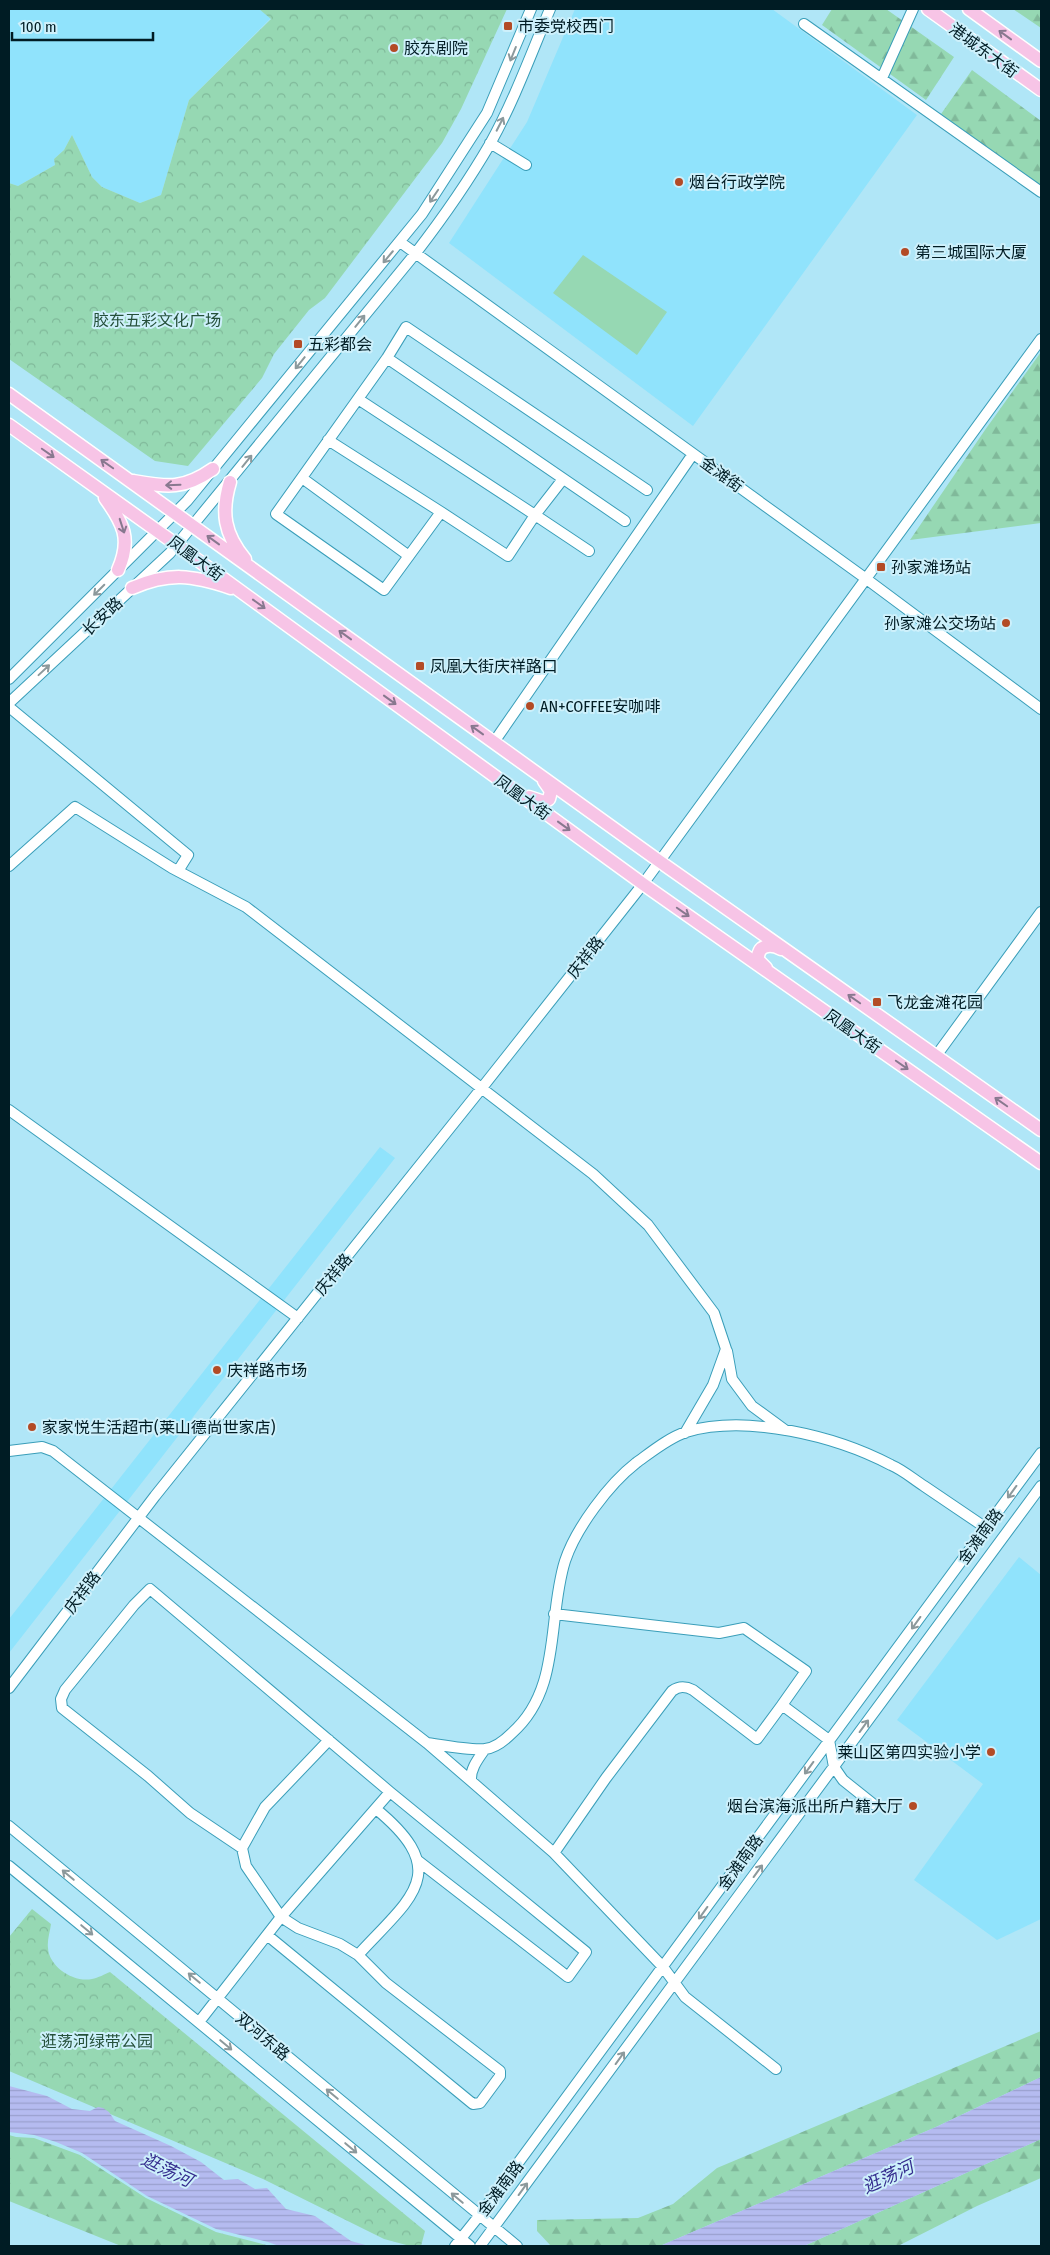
<svg xmlns="http://www.w3.org/2000/svg" width="1050" height="2255" font-family="'Fira Sans Condensed','Noto Sans SC',sans-serif">
	<style>
		.built { fill: #90e3fc }
		.forest { fill: url(#forest-firs) }
		.park { fill: url(#park-crowns) }
		.pitch { fill: #96d8b3 }
		.water { fill: url(#water-rules) }
		.lines { fill: none; stroke-linecap: round; stroke-linejoin: round }
		.minor-casing { stroke: #3a9eb9; stroke-width: 12 }
		.major-casing { stroke: #fff; stroke-width: 15 }
		.minor { stroke: #fff; stroke-width: 10 }
		.major { stroke: #f7c4e6; stroke-width: 12 }
		.oneway { stroke: #88788f }
		.oneway2 { stroke: #8c999c }
		.poi-dot { fill: #b34b26; stroke: #cdf0fb; stroke-width: 2 }
		.labels { text-anchor: middle; stroke-width: 4; stroke-linejoin: round; paint-order: stroke }
		.poi-label { font-size: 16px; fill: #001c24; stroke: #cdf0fb; text-anchor: start }
		.street-label { font-size: 16px; fill: #001c24; stroke: #cdf0fb }
		.park-label { font-size: 16px; fill: #25503a; stroke: #cdf0fb }
		.water-label { font-size: 18px; font-style: italic; fill: #352d8e; stroke: #cdf0fb }
	</style>
	<defs>
		<pattern id="forest-firs" width="22" height="20" patternUnits="userSpaceOnUse" patternTransform="scale(1.25)"><rect width="22" height="20" fill="#96d8b3"/><path d="M5 1l3.5 6h-7zM16 11l3.5 6h-7z" fill="#80b99a"/></pattern>
		<pattern id="park-crowns" width="20" height="18" patternUnits="userSpaceOnUse" patternTransform="scale(1.25)"><rect width="20" height="18" fill="#96d8b3"/><path d="M2 6a3 3 0 1 1 6 0M12 15a3 3 0 1 1 6 0" fill="none" stroke="#80b99a"/></pattern>
		<pattern id="water-rules" width="6" height="5" patternUnits="userSpaceOnUse" patternTransform="scale(1.25)"><rect width="6" height="5" fill="#b5bbf0"/><path d="M0 2.5h6" fill="none" stroke="#9aa0ce"/></pattern>
	</defs>
	<rect width="100%" height="100%" fill="#b0e6f7"/>
	<path class="built" d="M9,9H259L271,18L189,100L161,195L140,203L102,187L92,177L72,135L64,150L54,159L55,165L18,186L9,183Z
		M575,9H772L917,115L693,426L449,243L527,122Z
		M380,1147L395,1158L9,1653V1619Z
		M1019,1557L1041,1575V1919L997,1940L914,1880L983,1784L897,1720Z"/>
	<path class="forest" d="M832,9H886L954,57L926,100L822,25Z
		M1013,9H1041V28Z
		M972,70L1041,121V187L941,114Z
		M1041,352V523L910,540L985,430Z
		M1041,2031V2077L936,2127L660,2246H551L537,2231V2220L638,2218L673,2204L717,2168Z
		M9,2135L16,2137L34,2138L80,2155L146,2198L216,2232L270,2246H121L9,2201Z
		M1041,2139V2178L977,2206L898,2246H804Z"/>
	<path class="park" d="M259,9H507L461,109L442,143L325,298L309,310L274,354L262,378L188,466L155,461L9,359V183L18,186L55,165L54,159L64,150L72,135L92,177L102,187L140,203L161,195L189,100L271,19Z
		M32,1909L51,1924C50,1932 47,1940 48,1948C49,1967 74,1983 92,1979C98,1978 105,1974 110,1972L425,2231L421,2246H410L384,2239L263,2179L9,2071V1937Z"/>
	<path class="pitch" d="M583,255L667,312L637,355L553,293Z"/>
	<path class="water" d="M1041,2077V2139L804,2246H660L936,2127Z
		M9,2086L47,2096L72,2109L90,2111L98,2107L103,2108L109,2112L115,2121L171,2146L201,2162L224,2180L238,2179L255,2189L267,2188L286,2209L315,2216L351,2241L369,2246H279L268,2242L216,2229L147,2196L82,2153L56,2142L34,2135L9,2132Z"/>
	<g class="lines">
		<g class="minor-casing">
			<path id="minor" d="M804,24L1041,192
				M882,78L913,9
				M490,143L526,165
				M400,242L865,578L1041,709
				M387,358L276,514L384,590L441,512L508,556L535,515L589,551
				M358,399L535,515L563,479
				M328,440L441,512
				M302,478L409,556
				M625,521L387,358L406,327L647,490
				M9,679L187,501L422,214L487,113L531,9
				M9,703L170,553L415,254C442,219 468,182 490,144C514,101 531,54 550,9
				M9,707L188,855L178,871
				M494,742L693,454
				M9,866L75,807L172,868L246,907L593,1174L648,1225L714,1313L726,1349L713,1385L685,1433
				M936,1056L1041,912
				M9,1110L298,1318
				M727,1351L732,1379L752,1406L785,1430
				M9,1451L42,1447L53,1451L427,1743L471,1781L554,1853L663,1967L685,1997L776,2069
				M554,1614L719,1633L744,1628L806,1671L782,1705
				M9,1688L155,1496L481,1089L643,884L1041,339
				M427,1743C441,1745 473,1751 485,1749C495,1748 506,1739 512,1733C562,1689 547,1618 565,1561C576,1528 609,1484 636,1463C650,1453 668,1438 686,1432C747,1414 836,1436 891,1465C903,1470 913,1479 924,1486C945,1500 965,1514 986,1528
				M471,1781C470,1769 478,1759 485,1749
				M9,1826L517,2246
				M242,1848L265,1807L329,1740
				M554,1853L606,1778L672,1691C679,1686 685,1686 693,1690L757,1739L782,1705L829,1740L834,1767L843,1780L873,1804
				M9,1866L470,2246
				M267,1935L473,2104L480,2103L500,2076V2071L386,1983L358,1955L340,1944L298,1928L281,1917L246,1866L242,1848L190,1813L148,1776L62,1708L61,1699L65,1690L134,1605L150,1589L390,1792L586,1952L568,1977L417,1860
				M358,1955C410,1898 454,1873 376,1809
				M199,2022L281,1917L390,1792
				M455,2246L479,2216L1041,1453
				M480,2246L1041,1486"/>
		</g>
		<g class="major-casing">
			<path id="major" d="M928,9L1041,90
				M969,9L1041,61
				M9,394L659,861L1041,1130
				M9,425L177,545L643,884L1041,1163
				M133,481C168,487 183,490 213,469
				M230,482C221,512 224,534 245,559
				M105,498C123,523 132,539 118,570
				M132,588C170,572 191,575 231,588
				M529,797L544,802L549,799L551,791L544,781
				M766,968L758,960C757,945 770,943 781,949"/>
		</g>
		<use href="#minor" class="minor"/>
		<use href="#major" class="major"/>
	</g>
	<defs><path id="oneway-shaft" d="M-6 0H5M1.5-3L5.5 0L1.5 3" fill="none" stroke-width="1.6" stroke-linecap="round" stroke-linejoin="round" transform="scale(1.25)"/></defs>
	<g class="oneway">
		<use href="#oneway-shaft" transform="translate(1005 35) rotate(-144)"/>
		<use href="#oneway-shaft" transform="translate(48 453) rotate(35)"/>
		<use href="#oneway-shaft" transform="translate(107 464) rotate(-145)"/>
		<use href="#oneway-shaft" transform="translate(173 485) rotate(178)"/>
		<use href="#oneway-shaft" transform="translate(122 526) rotate(72)"/>
		<use href="#oneway-shaft" transform="translate(213 540) rotate(-144)"/>
		<use href="#oneway-shaft" transform="translate(259 604) rotate(36)"/>
		<use href="#oneway-shaft" transform="translate(345 635) rotate(-144)"/>
		<use href="#oneway-shaft" transform="translate(390 700) rotate(36)"/>
		<use href="#oneway-shaft" transform="translate(477 730) rotate(-144)"/>
		<use href="#oneway-shaft" transform="translate(564 826) rotate(36)"/>
		<use href="#oneway-shaft" transform="translate(683 912) rotate(35)"/>
		<use href="#oneway-shaft" transform="translate(854 999) rotate(-145)"/>
		<use href="#oneway-shaft" transform="translate(902 1065) rotate(35)"/>
		<use href="#oneway-shaft" transform="translate(1001 1102) rotate(-145)"/>
	</g>
	<g class="oneway2">
		<use href="#oneway-shaft" transform="translate(513 54) rotate(112)"/>
		<use href="#oneway-shaft" transform="translate(500 124) rotate(-63)"/>
		<use href="#oneway-shaft" transform="translate(434 196) rotate(124)"/>
		<use href="#oneway-shaft" transform="translate(388 257) rotate(130)"/>
		<use href="#oneway-shaft" transform="translate(360 321) rotate(-51)"/>
		<use href="#oneway-shaft" transform="translate(300 363) rotate(129)"/>
		<use href="#oneway-shaft" transform="translate(247 461) rotate(-51)"/>
		<use href="#oneway-shaft" transform="translate(99 590) rotate(135)"/>
		<use href="#oneway-shaft" transform="translate(44 670) rotate(-43)"/>
		<use href="#oneway-shaft" transform="translate(1012 1492) rotate(126)"/>
		<use href="#oneway-shaft" transform="translate(916 1623) rotate(126)"/>
		<use href="#oneway-shaft" transform="translate(864 1726) rotate(-54)"/>
		<use href="#oneway-shaft" transform="translate(809 1768) rotate(126)"/>
		<use href="#oneway-shaft" transform="translate(758 1871) rotate(-54)"/>
		<use href="#oneway-shaft" transform="translate(68 1875) rotate(-140)"/>
		<use href="#oneway-shaft" transform="translate(703 1913) rotate(126)"/>
		<use href="#oneway-shaft" transform="translate(87 1930) rotate(40)"/>
		<use href="#oneway-shaft" transform="translate(194 1978) rotate(-140)"/>
		<use href="#oneway-shaft" transform="translate(226 2045) rotate(40)"/>
		<use href="#oneway-shaft" transform="translate(620 2058) rotate(-54)"/>
		<use href="#oneway-shaft" transform="translate(332 2094) rotate(-140)"/>
		<use href="#oneway-shaft" transform="translate(351 2148) rotate(40)"/>
		<use href="#oneway-shaft" transform="translate(523 2189) rotate(-54)"/>
		<use href="#oneway-shaft" transform="translate(457 2198) rotate(-140)"/>
	</g>
	<g class="poi-dot">
		<rect x="503" y="21" width="10" height="10" rx="2.5"/>
		<circle cx="394" cy="48" r="5"/>
		<circle cx="679" cy="182" r="5"/>
		<circle cx="905" cy="252" r="5"/>
		<rect x="293" y="339" width="10" height="10" rx="2.5"/>
		<rect x="876" y="562" width="10" height="10" rx="2.5"/>
		<circle cx="1006" cy="623" r="5"/>
		<rect x="415" y="661" width="10" height="10" rx="2.5"/>
		<circle cx="530" cy="706" r="5"/>
		<rect x="872" y="997" width="10" height="10" rx="2.5"/>
		<circle cx="217" cy="1370" r="5"/>
		<circle cx="32" cy="1427" r="5"/>
		<circle cx="991" cy="1752" r="5"/>
		<circle cx="913" cy="1806" r="5"/>
	</g>
	<g class="labels">
		<g class="poi-label">
			<text x="518" y="32">市委党校西门</text>
			<text x="404" y="54">胶东剧院</text>
			<text x="689" y="188">烟台行政学院</text>
			<text x="915" y="258">第三城国际大厦</text>
			<text x="308" y="350">五彩都会</text>
			<text x="891" y="573">孙家滩场站</text>
			<text x="996" y="629" text-anchor="end">孙家滩公交场站</text>
			<text x="430" y="672">凤凰大街庆祥路口</text>
			<text x="540" y="712">AN+COFFEE安咖啡</text>
			<text x="887" y="1008">飞龙金滩花园</text>
			<text x="227" y="1376">庆祥路市场</text>
			<text x="42" y="1433">家家悦生活超市(莱山德尚世家店)</text>
			<text x="981" y="1758" text-anchor="end">莱山区第四实验小学</text>
			<text x="903" y="1812" text-anchor="end">烟台滨海派出所户籍大厅</text>
		</g>
		<g class="street-label">
			<text transform="translate(984 50) rotate(36)" y="6">港城东大街</text>
			<text transform="translate(722 474) rotate(36)" y="6">金滩街</text>
			<text transform="translate(196 558) rotate(36)" y="6">凤凰大街</text>
			<text transform="translate(102 616) rotate(-43)" y="6">长安路</text>
			<text transform="translate(523 797) rotate(36)" y="6">凤凰大街</text>
			<text transform="translate(585 957) rotate(-52)" y="6">庆祥路</text>
			<text transform="translate(853 1031) rotate(35)" y="6">凤凰大街</text>
			<text transform="translate(333 1274) rotate(-51)" y="6">庆祥路</text>
			<text transform="translate(980 1536) rotate(-54)" y="6">金滩南路</text>
			<text transform="translate(82 1592) rotate(-53)" y="6">庆祥路</text>
			<text transform="translate(740 1862) rotate(-54)" y="6">金滩南路</text>
			<text transform="translate(263 2036) rotate(40)" y="6">双河东路</text>
			<text transform="translate(500 2188) rotate(-53)" y="6">金滩南路</text>
		</g>
		<g class="park-label">
			<text x="157" y="326">胶东五彩文化广场</text>
			<text x="97" y="2047">逛荡河绿带公园</text>
		</g>
		<g class="water-label">
			<text transform="translate(167 2170) rotate(26)" y="6">逛荡河</text>
			<text transform="translate(888 2177) rotate(-25)" y="6">逛荡河</text>
		</g>
	</g>
	<rect width="1050" height="2255" fill="none" stroke="#001c24" stroke-width="20"/>
	<path d="M12 32v8h141v-8" fill="none" stroke="#001c24" stroke-width="2.5"/>
	<text x="20" y="32" font-size="15" fill="#001c24" stroke="#cdf0fb" stroke-width="4" paint-order="stroke">100 m</text>
</svg>
